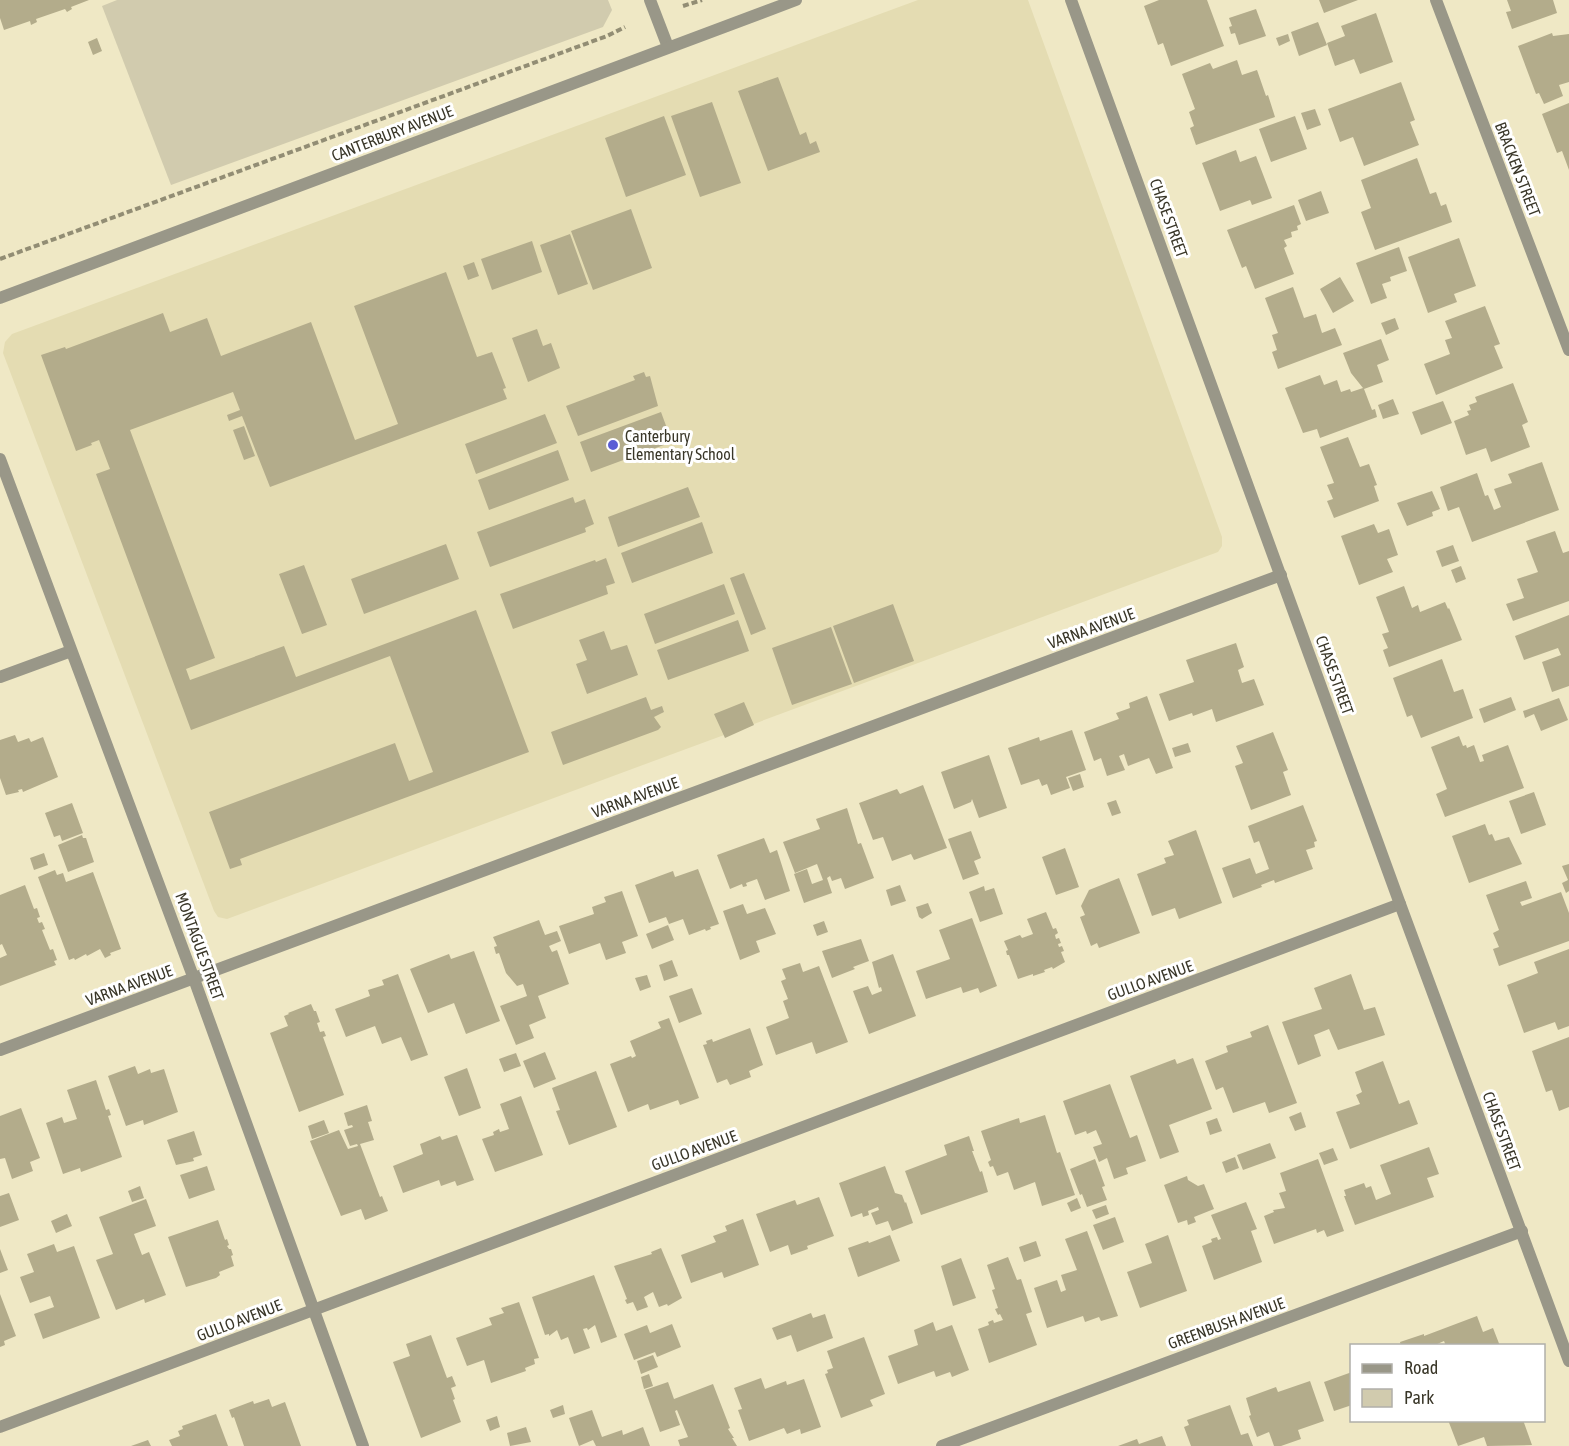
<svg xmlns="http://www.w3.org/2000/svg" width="1569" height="1446" font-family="'Asap Condensed',sans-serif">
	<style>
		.built { fill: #e4dcb2 }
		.green { fill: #d1cbae }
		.building { fill: #b3ac8b }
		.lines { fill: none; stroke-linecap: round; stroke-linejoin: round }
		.path { stroke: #928d74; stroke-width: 4; stroke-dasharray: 6 3; stroke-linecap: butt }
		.minor { stroke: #999788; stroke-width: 12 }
		.tertiary { stroke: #999788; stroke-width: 12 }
		.poi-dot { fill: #5a5dd5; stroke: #fff; stroke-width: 2 }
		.labels { text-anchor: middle; stroke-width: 6; stroke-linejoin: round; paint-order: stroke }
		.street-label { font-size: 16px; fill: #393628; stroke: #fff }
		.poi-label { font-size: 16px; fill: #393628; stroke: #fff; text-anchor: start }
	</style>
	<rect width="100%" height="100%" fill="#efe8c5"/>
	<path class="built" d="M918,0H1028L1222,537V546L1218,552L227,919L218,917L214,911L3,353L5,342L12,334Z"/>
	<path class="green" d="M117,0H608L612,10L603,27L171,185L102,6Z"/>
	<path class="building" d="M0,0H89L71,7L72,9L67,12L65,9L36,19L37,22L31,25L30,21L4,30L0,18Z
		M1159,0H1207L1224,46L1171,66L1163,43L1158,45L1144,6Z
		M1319,0H1358L1324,13Z
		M1507,0H1553L1557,13L1512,29L1506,12L1511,11Z
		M1256,9L1266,36L1239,45L1235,33L1231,34L1229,27L1232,26L1229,18Z
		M1376,13L1393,62L1360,74L1354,59L1335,66L1327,43L1345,36L1341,26Z
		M1318,22L1327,45L1299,56L1291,32Z
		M1552,33L1553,36L1569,34V82L1559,85L1563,96L1544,104L1539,93L1536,94L1518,46Z
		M1288,34L1290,41L1279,46L1276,38Z
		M97,38L102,51L93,55L88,42Z
		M1237,60L1242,75L1257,70L1266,96L1268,95L1275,117L1196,145L1190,128L1194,126L1189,112L1195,109L1182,74L1210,63L1213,69Z
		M778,77L800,135L806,132L810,144L816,141L820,152L768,171L738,91Z
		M1401,82L1415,120L1410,122L1419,145L1364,166L1353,137L1340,142L1328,109Z
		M712,102L741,183L700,197L671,116Z
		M1569,103V170L1562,151L1557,153L1542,114Z
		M1315,109L1321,125L1307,130L1301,113Z
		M664,116L686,175L626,197L605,138Z
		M1295,116L1307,149L1271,162L1259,129Z
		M1236,150L1240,162L1256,156L1272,198L1252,205L1250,200L1220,211L1202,163Z
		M1417,158L1430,194L1436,192L1441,206L1446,204L1452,222L1375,250L1361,212L1371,208L1361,180Z
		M1321,191L1329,213L1306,221L1298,200Z
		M1294,205L1301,224L1297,226L1298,230L1291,232L1292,237L1284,240L1287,246L1284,248L1294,274L1255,289L1246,266L1242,268L1227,230Z
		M631,209L652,268L593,290L571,231Z
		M570,234L588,284L558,295L540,245Z
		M1459,238L1476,286L1454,294L1457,302L1428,313L1408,257Z
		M532,241L542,272L492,290L481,259Z
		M1399,247L1407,271L1390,277L1391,281L1382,284L1387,298L1371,304L1356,263Z
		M474,262L479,276L468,280L463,266Z
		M446,272L477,357L492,352L506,388L503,389L507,399L270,487L242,416L229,421L227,415L240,410L233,392L130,430L215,658L186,669L190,680L284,646L296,677L476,610L529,752L240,859L242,865L230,869L209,812L395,743L409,781L433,772L390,656L191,730L96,474L110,469L99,440L91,443L92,445L76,451L41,355L65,347L66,349L163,313L170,332L207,318L221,356L311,322L355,440L398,424L354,306Z
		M1340,277L1354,301L1333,313L1320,289Z
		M1293,287L1304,318L1316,314L1322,333L1335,328L1342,345L1278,369L1272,352L1277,350L1272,335L1278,333L1265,298Z
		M1485,306L1500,344L1494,346L1503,368L1436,395L1424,364L1450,354L1445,340L1452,338L1445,321Z
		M1395,318L1399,329L1386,335L1381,323Z
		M537,329L543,346L551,343L560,368L528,382L512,338Z
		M1381,339L1389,360L1377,365L1383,382L1364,389L1372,410L1375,409L1377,417L1320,438L1317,429L1303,433L1285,388L1320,375L1324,385L1337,380L1341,392L1350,389L1351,392L1363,388L1351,373L1343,353Z
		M644,372L646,377L650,376L658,406L578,436L566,406L635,380L633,376Z
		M1513,383L1528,422L1522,425L1530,447L1491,462L1486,448L1466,455L1454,421L1469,415L1467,411L1471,410L1469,405L1477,402L1475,397Z
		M1393,399L1399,414L1383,419L1378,405Z
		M1443,401L1452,423L1421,435L1412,412Z
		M661,412L672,442L591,472L580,442Z
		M545,414L557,443L476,474L465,444Z
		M244,426L255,456L244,460L233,430Z
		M1348,437L1360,467L1369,464L1377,485L1374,486L1379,501L1334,518L1327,501L1333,499L1327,485L1334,483L1320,447Z
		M558,450L569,480L489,510L478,480Z
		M1542,462L1559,510L1472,542L1459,507L1448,511L1440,487L1477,473L1485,496L1488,495L1494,510L1501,507L1494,489L1512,483L1508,474Z
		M688,487L700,517L618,547L608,517Z
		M1432,491L1440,509L1432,512L1433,516L1407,526L1397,503Z
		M573,497L575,503L585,499L594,524L585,528L586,532L490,567L477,532Z
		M702,522L713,553L632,583L621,553Z
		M1374,524L1378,533L1389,529L1398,555L1387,559L1393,572L1359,585L1341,536Z
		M1555,531L1563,553L1569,551V601L1513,621L1506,604L1524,598L1517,579L1538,572L1526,541Z
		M446,544L459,579L364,614L351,579Z
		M1453,545L1459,561L1442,567L1436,551Z
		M606,558L615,583L606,586L608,594L513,629L500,594L595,560L596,562Z
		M304,565L327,625L302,634L279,574Z
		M1461,566L1466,579L1456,583L1451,570Z
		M744,573L766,629L751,635L730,578Z
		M724,584L735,614L655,644L644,614Z
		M1404,586L1412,608L1418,605L1420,612L1445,602L1448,609L1449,608L1462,640L1389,667L1383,650L1388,648L1382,634L1389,632L1376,597Z
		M893,604L914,661L854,683L833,626Z
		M1569,615V686L1552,692L1542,662L1561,655L1558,648L1524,660L1515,636Z
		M738,620L749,651L668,680L657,650Z
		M831,627L852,684L792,705L772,648Z
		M604,631L611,650L627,645L638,675L587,694L576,664L587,660L579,640Z
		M1236,643L1244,667L1238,670L1242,683L1254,679L1264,705L1216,722L1212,709L1193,716L1192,713L1169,721L1159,694L1194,682L1186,660Z
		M1442,659L1454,692L1463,689L1473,718L1421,738L1412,715L1407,717L1393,678Z
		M1147,696L1173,768L1156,774L1149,758L1128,766L1124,754L1119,756L1125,770L1107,776L1101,758L1094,761L1084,732L1119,719L1116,713L1130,708L1129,703Z
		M646,697L651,710L662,706L664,712L654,717L661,727L658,730L563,765L551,732Z
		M1511,697L1516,710L1484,723L1479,709Z
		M1559,698L1568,720L1541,731L1534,714L1525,718L1523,711Z
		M744,702L754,725L725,738L714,714Z
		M1072,730L1086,770L1066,777L1070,788L1051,795L1047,784L1042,786L1039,779L1021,785L1008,748L1039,737L1040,741Z
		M1273,732L1288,770L1283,772L1291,795L1251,810L1235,766L1243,763L1236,746Z
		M15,735L18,742L29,738L31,742L43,737L58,777L23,792L22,789L18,790L19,792L6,795L0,778V740Z
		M1459,736L1463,746L1466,745L1467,748L1474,745L1480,762L1484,761L1482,755L1508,745L1524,788L1445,817L1436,794L1447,789L1431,747Z
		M1188,743L1191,752L1175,757L1172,748Z
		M989,755L1007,808L979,818L972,799L971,802L954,809L941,772Z
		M1080,774L1084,787L1073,791L1068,778Z
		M923,785L947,848L914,860L911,854L892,861L883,837L873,840L859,803L897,789L900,794Z
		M1534,792L1546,825L1521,834L1509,801Z
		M1116,800L1121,813L1112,816L1107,803Z
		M72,803L83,833L62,841L60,835L54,837L45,813Z
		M1303,805L1317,841L1314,842L1315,847L1306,850L1313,869L1275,883L1274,880L1261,885L1262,887L1233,898L1222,868L1250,858L1256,874L1269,869L1259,841L1254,843L1248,826Z
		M847,808L858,844L861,843L874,878L845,889L841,878L832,881L830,876L827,878L832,893L804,903L794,874L807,869L812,884L823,880L817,864L795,873L783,842L820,829L816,819Z
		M1485,824L1489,835L1492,834L1495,841L1509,837L1522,864L1469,883L1452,836Z
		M1196,830L1222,903L1179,919L1175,908L1152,916L1137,874L1166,863L1164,858L1174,855L1168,841Z
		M971,831L981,858L974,861L979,874L963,880L948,839Z
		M82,835L83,838H86L94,862L68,872L58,845Z
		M764,838L770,853L777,850L790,891L765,900L757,879L746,883L747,886L743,887L742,884L730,889L717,855Z
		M1065,848L1079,887L1056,895L1042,857Z
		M44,853L48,865L34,870L30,858Z
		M1569,864V891L1566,893L1562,883L1568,880L1562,866Z
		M698,869L719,924L710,927L711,929L706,931L705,929L689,935L683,919L669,924L666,917L649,923L635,885L673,871L675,877Z
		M55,870L57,875L63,873L66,882L93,872L121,949L110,953L111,955L105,958L100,949L87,956L86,954L75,960L74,958L69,960L38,877Z
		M1119,878L1140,933L1099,948L1097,943L1091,946L1080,917L1085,915L1081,906L1089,890Z
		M1526,881L1532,898L1520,902L1522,906L1561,892L1569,913V941L1499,966L1493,949L1499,947L1493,933L1499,930L1486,895Z
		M25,885L34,909L37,908L40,917L37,918L39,923L42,922L45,929L42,930L50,950L53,949L57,960L54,961L56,965L0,986V958L7,955L2,944L0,945V895Z
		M900,885L906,901L891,906L886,890Z
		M984,886L985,891L994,888L1003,914L980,922L969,892Z
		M622,891L638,936L622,942L626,953L606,960L600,943L569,954L559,926L594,914L592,907L606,902L604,897Z
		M928,903L932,913L922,919L919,917L916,907Z
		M743,904L747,914L765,908L776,934L756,941L760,952L740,960L723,911Z
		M1046,912L1053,929L1056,928L1058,933L1055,935L1056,939L1059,938L1061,943L1058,944L1059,947L1062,946L1064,951L1061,952L1065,962L1053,969L1052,967L1044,970L1045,972L1033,976V974L1018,979L1009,955H1007L1006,951L1008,950L1004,941L1020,935L1022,938L1033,934L1027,919Z
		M972,918L997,986L980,993L978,988L963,993L961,987L926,999L916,971L950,959L939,930Z
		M539,920L545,935L557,931L561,941L549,946L552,952L557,950L569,984L538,996L546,1018L529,1025L534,1038L516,1045L500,1006L527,996L523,984L517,986L506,973L499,953L496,954L494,947L497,946L493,937Z
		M824,921L828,932L817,936L813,925Z
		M668,925L674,940L652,949L646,934Z
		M861,939L869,961L853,967L855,969L832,978L822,951Z
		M1569,949V1026L1558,1030L1555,1022L1524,1033L1507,985L1538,973L1534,962Z
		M474,951L500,1021L466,1034L454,1003L428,1013L410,969L449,954L451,959Z
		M893,954L916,1016L869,1034L853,991L868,986L872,995L882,991L881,987L879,988L872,962Z
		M672,960L678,976L664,981L659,965Z
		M800,963L803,972L819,966L848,1042L816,1054L812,1042L776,1055L766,1027L789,1018L783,1001L788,999L781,981L786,979L782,969Z
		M398,974L428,1055L411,1061L401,1037L382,1044L375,1026L346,1037L335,1009L370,996L368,990L384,985L382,980Z
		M1351,974L1364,1010L1375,1007L1385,1035L1338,1050L1329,1029L1314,1035L1321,1056L1298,1065L1282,1022L1322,1009L1314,988Z
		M647,975L651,987L640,991L635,978Z
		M692,988L702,1014L679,1023L669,996Z
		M311,1004L314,1011H316L320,1022L317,1023L320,1032L324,1031L326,1036L323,1037L344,1095L299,1112L270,1033L288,1026L284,1016L289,1014L288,1013Z
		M669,1018L699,1098L680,1105L678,1100L650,1110L648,1104L628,1112L610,1064L631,1056L632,1058L636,1056L630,1041L661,1028L658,1022Z
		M1268,1025L1297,1103L1269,1113L1265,1102L1233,1113L1223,1087L1216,1090L1205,1061L1228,1052L1226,1046L1252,1037L1250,1032Z
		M750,1028L763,1065L749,1071L751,1077L730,1085L727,1079L717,1083L703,1045L707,1044L706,1041L712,1039L713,1042Z
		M1569,1037V1107L1559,1111L1552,1090L1546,1092L1532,1051Z
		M545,1052L556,1079L534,1088L523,1061Z
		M516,1053L521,1066L504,1072L499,1059Z
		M1193,1058L1212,1109L1169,1125L1179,1152L1160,1159L1130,1076L1175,1059L1177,1064Z
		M1383,1061L1399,1104L1409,1100L1418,1124L1350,1149L1336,1112L1360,1104L1356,1095L1362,1092L1355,1072Z
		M135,1066L138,1074L150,1069L151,1073L164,1069L178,1112L144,1125L143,1120L126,1126L108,1076Z
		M467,1068L481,1108L459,1116L444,1077Z
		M596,1071L617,1127L569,1145L556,1111L560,1110L552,1088Z
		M96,1080L106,1110L109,1109L111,1115L108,1116L122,1157L81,1172L80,1168L63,1174L46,1123L62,1117L64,1123L77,1119L67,1090Z
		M1110,1084L1130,1138L1137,1135L1146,1161L1126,1168L1128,1174L1114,1179L1107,1158L1099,1162L1093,1147L1102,1144L1096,1130L1087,1134L1086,1131L1075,1135L1063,1101Z
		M521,1096L543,1155L495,1172L482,1139L494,1135L493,1132L499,1129L500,1132L509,1129L500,1104Z
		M367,1105L372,1121L368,1122L374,1140L360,1144L380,1197L382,1196L388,1211L365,1220L361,1209L341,1216L310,1141L339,1130L348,1149L358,1146L357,1144L350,1146L344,1130L353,1127L352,1125L348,1126L344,1113Z
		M21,1108L40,1158L30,1162L33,1171L12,1179L5,1158L0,1159V1116Z
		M1301,1112L1306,1127L1295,1131L1289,1117Z
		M1045,1115L1057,1153L1060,1152L1075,1195L1042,1206L1035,1182L1014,1190L1008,1172L997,1176L993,1166L990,1167L988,1162L991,1160L981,1131L1019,1118L1020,1123Z
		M1217,1118L1222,1131L1210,1135L1206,1122Z
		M324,1120L329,1133L312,1139L308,1126Z
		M194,1131L202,1155L193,1158L194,1161L176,1165L167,1140Z
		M457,1135L474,1180L457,1186L455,1181L441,1186L439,1180L403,1193L393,1166L423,1154L420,1144L440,1136L442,1140Z
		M969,1136L974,1151H972L980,1172L982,1171L988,1192L921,1215L905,1171L947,1155L944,1145Z
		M1270,1143L1276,1158L1243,1170L1237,1155Z
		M1429,1147L1439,1174L1427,1178L1434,1197L1355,1225L1344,1196H1346L1344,1190L1364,1183L1366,1188L1371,1186L1376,1200L1391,1194L1380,1165Z
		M1333,1148L1338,1160L1324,1165L1319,1153Z
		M1235,1157L1239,1168L1226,1173L1222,1162Z
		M1095,1159L1105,1186L1102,1187L1107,1200L1087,1207L1082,1194L1080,1195L1070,1169Z
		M1318,1159L1344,1231L1327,1237L1324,1230L1317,1233L1316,1229L1274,1244L1264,1216L1274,1212L1273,1210L1285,1208L1279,1193L1286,1191L1280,1173Z
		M207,1166L215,1190L189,1199L180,1175Z
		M885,1166L895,1193L902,1195L905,1203L906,1202L913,1223L892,1231L888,1221L876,1225L871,1213L879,1210L878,1207L868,1211L869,1215L863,1217L862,1213L851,1217L839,1183Z
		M1187,1176L1188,1180L1198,1186L1204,1184L1214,1209L1194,1217L1196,1222L1188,1225L1187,1220L1178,1223L1164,1185Z
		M140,1186L144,1198L132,1202L128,1191Z
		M9,1193L19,1220L0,1227V1196Z
		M819,1197L834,1236L807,1246L808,1249L791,1255L788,1245L770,1252L756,1214L795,1200L797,1205Z
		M1077,1198L1081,1208L1071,1212L1067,1203Z
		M146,1199L156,1226L134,1234L142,1255L149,1252L166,1295L145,1303L144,1299L116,1310L96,1260L113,1254L99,1217Z
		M1246,1202L1257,1229L1251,1231L1262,1262L1214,1280L1202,1246L1212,1242L1211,1239L1217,1237L1218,1240L1221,1239L1211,1215Z
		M1106,1205L1109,1214L1096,1219L1092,1210Z
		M67,1214L72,1226L56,1233L51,1221Z
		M1115,1217L1124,1242L1103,1250L1093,1225Z
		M743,1219L759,1265L724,1278L722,1272L691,1283L681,1255L716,1242L713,1236L727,1231L725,1226Z
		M218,1220L225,1240L227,1239L229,1245L227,1246L229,1249H231L233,1255L231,1256L234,1266L219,1272L220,1275L216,1278L186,1287L168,1237Z
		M1087,1231L1118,1316L1101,1321L1099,1317L1085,1322L1083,1316L1047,1328L1034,1288L1057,1280L1061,1292L1066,1290L1061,1275L1077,1270L1065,1239Z
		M890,1235L900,1261L858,1277L848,1248L868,1241L869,1243Z
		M1168,1235L1187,1291L1140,1308L1127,1272L1152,1263L1145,1244Z
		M1036,1241L1041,1256L1024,1262L1019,1247Z
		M54,1244L57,1252L74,1246L100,1318L43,1339L34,1314L54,1307L50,1296L30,1303L20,1277L34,1272L27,1254Z
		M661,1248L682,1298L668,1306L667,1304L659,1307L653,1292L644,1297L648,1307L637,1311L633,1302L627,1304L625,1300L627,1299L614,1266L652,1254L651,1252Z
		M0,1249L8,1270L0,1273Z
		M1008,1257L1017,1280L1021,1279L1032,1312L1026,1314L1037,1345L989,1363L978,1329L989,1325L988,1322L993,1320L994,1323L1003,1320L1000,1314L998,1315L995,1309L998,1308L992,1290L995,1289L987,1265Z
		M961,1258L976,1298L953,1306L941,1266Z
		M594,1275L617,1337L601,1343L595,1325L588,1330L587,1328L583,1329L590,1348L574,1354L568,1337L561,1340L557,1330L549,1336V1334L545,1335L532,1297Z
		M0,1294L16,1336L4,1341L5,1345L0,1347Z
		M519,1302L539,1358L534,1359L535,1364L525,1368L526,1371L491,1383L484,1360L467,1366L456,1338L492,1325L489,1318L504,1313L501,1308Z
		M811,1313L813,1318L825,1314L833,1338L797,1352L791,1335L777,1340L772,1328Z
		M1477,1316L1483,1332L1493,1328L1500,1346H1446L1444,1341L1433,1346H1401L1400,1342L1424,1334V1336Z
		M933,1322L936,1331L952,1325L969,1370L952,1377L950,1372L936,1377L934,1371L898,1384L888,1356L918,1345L914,1330Z
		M672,1324L681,1347L657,1357L655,1352L634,1360L624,1334L647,1325L650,1333Z
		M431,1335L447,1378L452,1376L456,1386L451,1388L455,1399L453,1400L461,1422L421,1438L393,1362L410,1356L406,1344Z
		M864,1337L885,1394L870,1400L873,1406L841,1418L825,1374L828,1373L827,1370L833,1368L827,1351Z
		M653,1355L658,1367L641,1374L637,1361Z
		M1352,1372V1405L1334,1411L1324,1382Z
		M649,1374L653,1386L644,1389L641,1377Z
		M761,1378L765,1389L786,1381L787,1385L804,1379L821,1427L801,1434L800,1429L787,1434L784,1428L749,1441L738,1410L742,1409L734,1388Z
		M1310,1381L1324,1421L1298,1430L1301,1439L1281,1446H1274L1269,1432L1257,1437L1249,1416L1251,1415L1246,1398L1276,1387L1278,1392Z
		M668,1382L674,1399L713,1384L730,1428L728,1429L734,1438H732L737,1446H680L678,1440L688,1437L677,1410L675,1411L680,1425L660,1432L645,1390Z
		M269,1399L272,1407L285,1402L301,1446H244L234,1417L232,1418L229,1410L253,1401L254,1404Z
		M563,1405L565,1414L553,1418L550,1410Z
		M1230,1405L1241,1435L1248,1433L1253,1446H1191L1184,1427L1189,1425L1187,1420Z
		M592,1410L602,1437L622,1430L623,1435L643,1427L650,1446H596L593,1440L579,1446L569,1418Z
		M216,1414L228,1446H172L169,1440L180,1436L178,1431L183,1429L182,1426Z
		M497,1416L500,1427L490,1431L486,1420Z
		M1448,1420H1523L1532,1445L1487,1446L1484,1437L1458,1446Z
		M526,1427L531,1442L510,1446L507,1433Z
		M1162,1436L1166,1446H1118L1137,1439L1139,1444Z
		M148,1440L151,1446H131Z"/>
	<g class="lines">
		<path class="path" d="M683,6L702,0
			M0,259L607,36L625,27"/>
		<path class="minor" d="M650,0L668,47
			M1436,0L1569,350
			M0,677L71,651
			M0,1050L1281,575
			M0,1427L1400,904
			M942,1446L1522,1231"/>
		<path class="tertiary" d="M1071,0L1400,904L1569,1361
			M0,298L796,0
			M0,459L194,979L363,1446"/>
	</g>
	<circle class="poi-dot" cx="613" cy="445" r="6"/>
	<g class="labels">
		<g class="street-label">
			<text transform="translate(392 133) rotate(-21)" y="6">CANTERBURY AVENUE</text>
			<text transform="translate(1518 169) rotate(69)" y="6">BRACKEN STREET</text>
			<text transform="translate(1169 218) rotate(70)" y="6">CHASE STREET</text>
			<text transform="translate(1091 628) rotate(-20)" y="6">VARNA AVENUE</text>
			<text transform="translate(1335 675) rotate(70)" y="6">CHASE STREET</text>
			<text transform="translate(635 797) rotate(-20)" y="6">VARNA AVENUE</text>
			<text transform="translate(200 946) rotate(70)" y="6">MONTAGUE STREET</text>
			<text transform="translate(1150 980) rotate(-20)" y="6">GULLO AVENUE</text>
			<text transform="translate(129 985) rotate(-20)" y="6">VARNA AVENUE</text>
			<text transform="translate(1502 1131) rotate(70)" y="6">CHASE STREET</text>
			<text transform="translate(694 1150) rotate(-20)" y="6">GULLO AVENUE</text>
			<text transform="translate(239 1320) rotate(-21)" y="6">GULLO AVENUE</text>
			<text transform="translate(1226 1323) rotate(-20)" y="6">GREENBUSH AVENUE</text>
		</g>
		<g class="poi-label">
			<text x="625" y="442">Canterbury<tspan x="625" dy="18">Elementary School</tspan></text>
		</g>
	</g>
	<rect x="1350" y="1344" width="195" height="78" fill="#ffffff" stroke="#b0afa9" stroke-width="1.5"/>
	<rect x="1362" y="1364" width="30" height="9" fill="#999788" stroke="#b0afa9" stroke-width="1.5"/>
	<text x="1404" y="1374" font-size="18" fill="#393628">Road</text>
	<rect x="1362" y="1389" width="30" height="18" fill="#d1cbae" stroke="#b0afa9" stroke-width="1.5"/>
	<text x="1404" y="1404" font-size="18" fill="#393628">Park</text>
</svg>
